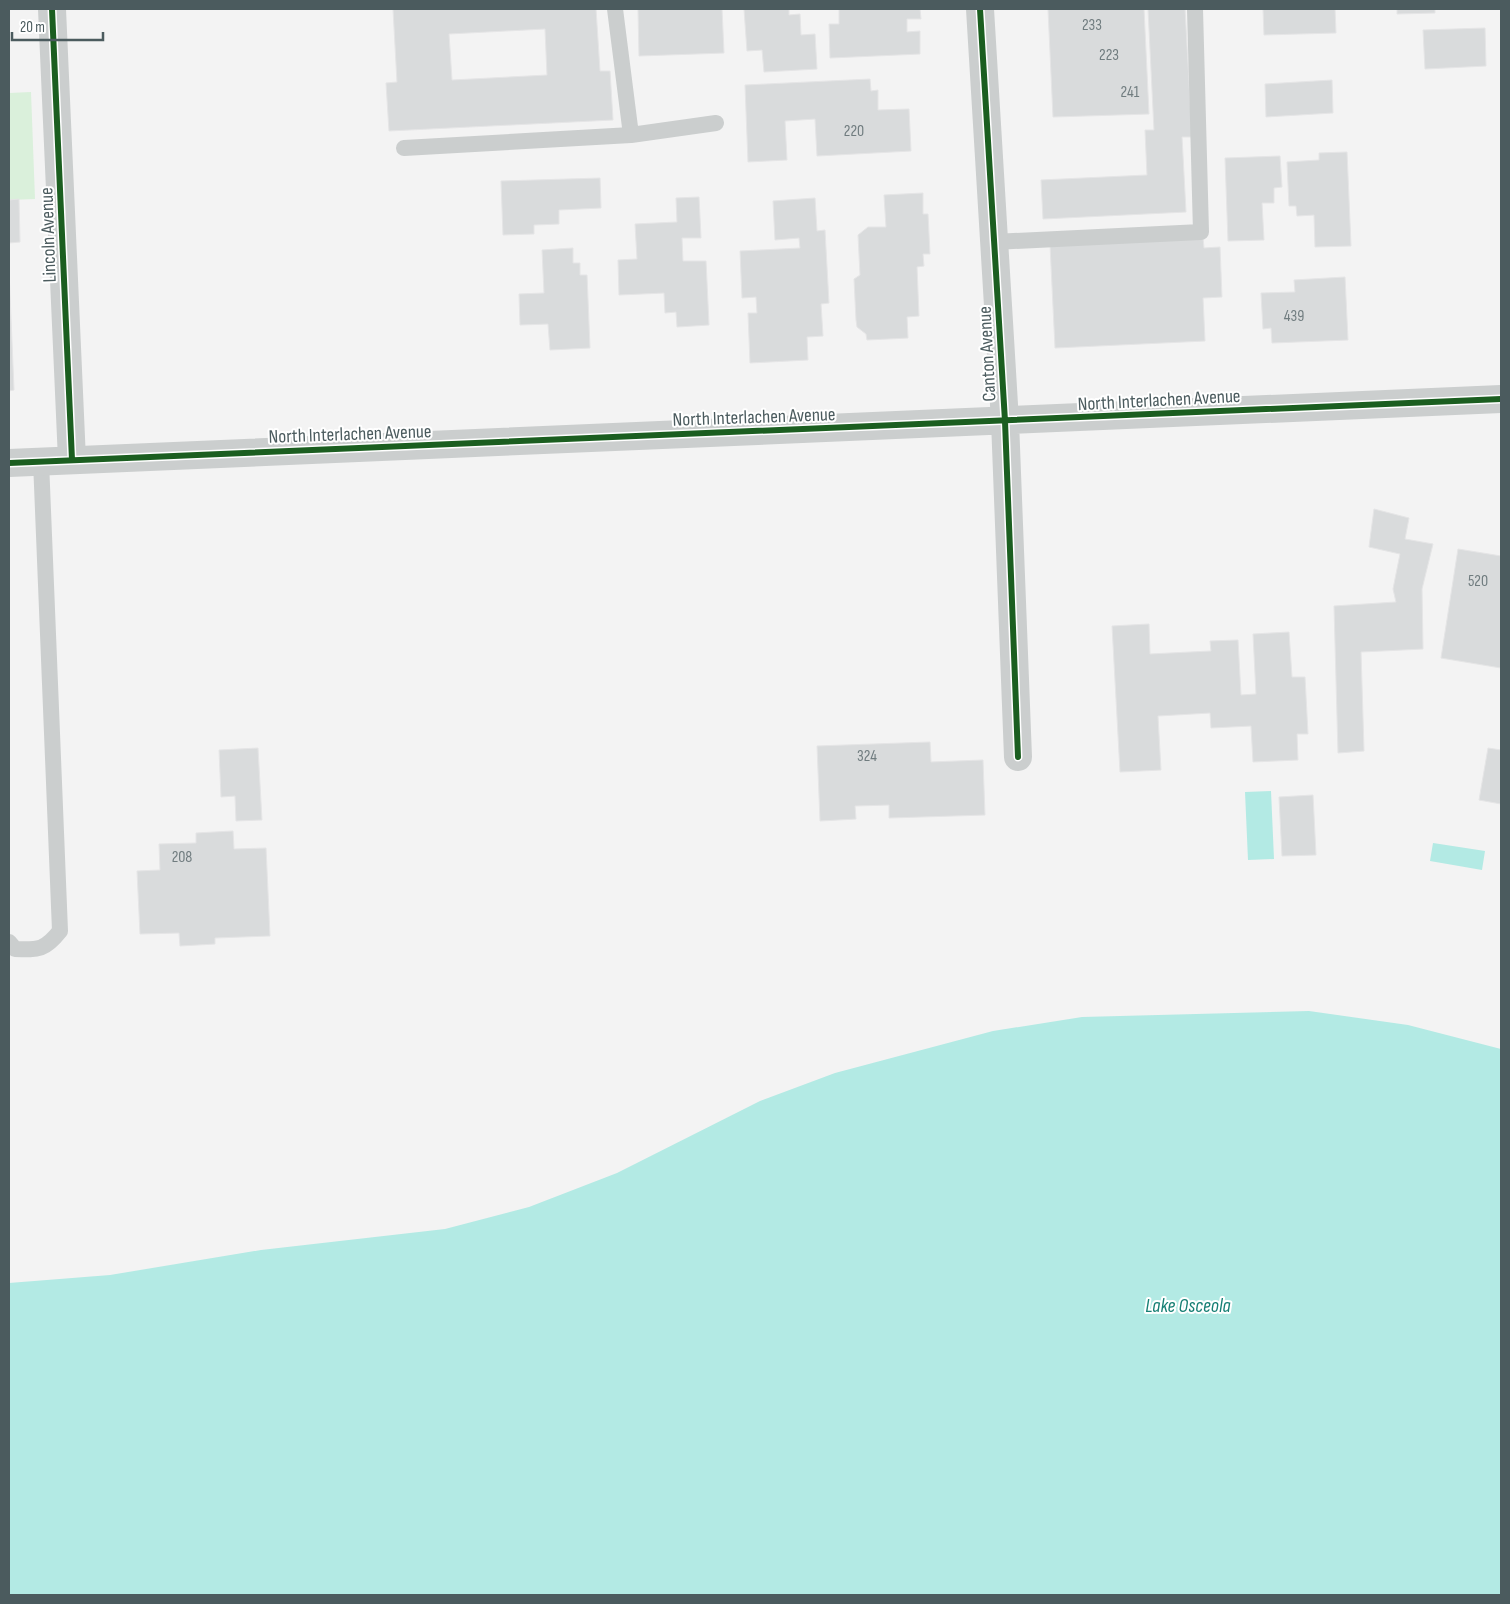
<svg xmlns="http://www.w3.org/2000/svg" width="1510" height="1604" font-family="'Sofia Sans Condensed',sans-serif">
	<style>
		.green { fill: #daf0db }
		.water { fill: #b3eae4 }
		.building { fill: #d9dbdc; stroke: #e5e5e6; fill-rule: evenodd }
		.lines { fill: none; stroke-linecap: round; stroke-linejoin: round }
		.lane { stroke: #cbcece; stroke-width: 16 }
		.street { stroke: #cbcece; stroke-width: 28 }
		.cycleway-casing { stroke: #fff; stroke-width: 9 }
		.cycleway { stroke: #1b5e20; stroke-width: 6 }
		.labels { text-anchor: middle; stroke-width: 4; stroke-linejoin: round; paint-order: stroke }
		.number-label { font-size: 16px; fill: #707c7f }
		.street-label { font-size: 19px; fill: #4b5b5e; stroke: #fff }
		.water-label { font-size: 20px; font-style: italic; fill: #167f74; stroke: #fff }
	</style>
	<rect width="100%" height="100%" fill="#f3f3f3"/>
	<path class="green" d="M31,92L35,199L9,200V93Z"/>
	<path class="water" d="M1271,791L1274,859L1248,860L1245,792Z
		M1433,843L1485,851L1482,870L1430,861Z
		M1309,1011L1408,1025L1501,1049V1595H9V1283L110,1275L261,1250L445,1229L529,1207L617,1173L760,1101L835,1073L993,1031L1082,1017Z"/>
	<path class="building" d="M393,9H596L600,71H610L613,120L389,131L386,83L397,82ZM545,29L547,75L452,80L449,34Z
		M638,9H722L724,53L639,56Z
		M744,9H789V15L800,14L801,35L815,34L817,69L764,72L762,50L747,51Z
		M839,9H920L921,19H907V32L920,31V54L830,58L829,24H839Z
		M1048,9H1144L1149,114L1053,117Z
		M1148,9H1185L1192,137H1182L1186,212L1043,219L1041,180L1147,175L1145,130H1154Z
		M1263,9H1335L1336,33L1264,35Z
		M1397,9H1435V13L1397,14Z
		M1485,28L1486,66L1425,69L1423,30Z
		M870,79L871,91L878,90V110L909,109L911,151L817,156L815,119L785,121L787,160L748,162L745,85Z
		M1332,80L1333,113L1266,117L1265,84Z
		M1347,152L1351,246L1315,247L1314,215L1297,216L1296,206H1289L1287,162L1319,160V153Z
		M1280,156L1282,187L1274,188V203H1262L1264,240L1228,241L1225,158Z
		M600,178L601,208L559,210V224L534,225V234L503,235L501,181Z
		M923,193V214H928L930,254H923L924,266L917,267L919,316L907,317L908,338L867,340L866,334L857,327L856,320L854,279L860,275L858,235L868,227H886L884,195Z
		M699,197L701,238H682L683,261H706L709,325L677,327L676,312L665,313L664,293L619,295L618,260L637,259L635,224L677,222L676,198Z
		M815,198L817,231L825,230L829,303L821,304L823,336L807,337L808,360L750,363L748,313H757L756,297L742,298L740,251L800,248L799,238L775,240L773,201Z
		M19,199L20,242L9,243V200Z
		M1203,238L1204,248L1220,247L1222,297L1203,298L1205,341L1055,348L1050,245Z
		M573,248V263H580V275H587L590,348L550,350L548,324L520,325L519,294L544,293L542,250Z
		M9,271L14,390L9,391Z
		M1345,277L1348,340L1272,343L1271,328L1263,329L1261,293L1295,292L1294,280Z
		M1374,509L1409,518L1405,539L1433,544L1422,589L1423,649L1361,652L1364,751L1338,753L1334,606L1396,602L1393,589L1400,554L1369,547Z
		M1458,549L1501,556V668L1441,658Z
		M1149,624L1150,654L1211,651L1210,641L1238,640L1241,695L1256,694L1253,634L1289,632L1292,677H1305L1308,734H1297L1298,760L1253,762L1251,726L1211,728L1210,713L1158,716L1161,770L1120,772L1112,626Z
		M930,742L931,762L983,760L985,815L889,818V805L855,806L856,819L820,821L817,746Z
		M258,748L262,820L236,821L235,796L221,797L219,750Z
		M1488,748L1501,750V804L1479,800Z
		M1313,795L1316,855L1282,856L1279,797Z
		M233,831L234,849L266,848L270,936L215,938V944L180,946L179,933L140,934L137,871L160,870L159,844L196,843V833Z"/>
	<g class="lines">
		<path class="lane" d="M631,135L716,123
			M404,148L631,135L615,9
			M994,242L1201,232L1195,9
			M9,942L15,949C39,950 45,950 60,931L41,461"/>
		<path class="street" d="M52,9L72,460
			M980,9L1005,421L1018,757
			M9,463L1501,399"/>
		<g class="cycleway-casing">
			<path id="cycleway" d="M52,9L72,460
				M980,9L1005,421L1018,757
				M9,463L1501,399"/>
		</g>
		<use href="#cycleway" class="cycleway"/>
	</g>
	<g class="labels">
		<g class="number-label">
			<text x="1092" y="30">233</text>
			<text x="1109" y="60">223</text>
			<text x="1130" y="97">241</text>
			<text x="854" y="136">220</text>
			<text x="1294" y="321">439</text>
			<text x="1478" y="586">520</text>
			<text x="867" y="761">324</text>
			<text x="182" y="862">208</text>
		</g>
		<g class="street-label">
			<text transform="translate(47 235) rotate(-92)" y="7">Lincoln Avenue</text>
			<text transform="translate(986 354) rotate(-93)" y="7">Canton Avenue</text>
			<text transform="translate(1159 399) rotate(-3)" y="7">North Interlachen Avenue</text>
			<text transform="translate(754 416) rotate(-2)" y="7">North Interlachen Avenue</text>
			<text transform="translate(350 433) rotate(-2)" y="7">North Interlachen Avenue</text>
		</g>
		<g class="water-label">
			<text x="1188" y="1312">Lake Osceola</text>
		</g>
	</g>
	<rect width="1510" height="1604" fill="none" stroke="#4b5b5e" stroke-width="20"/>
	<path d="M12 32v8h91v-8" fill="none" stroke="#4b5b5e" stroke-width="2.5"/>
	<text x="20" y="32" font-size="15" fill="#4b5b5e" stroke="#ffffff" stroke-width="4" paint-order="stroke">20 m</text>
</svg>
